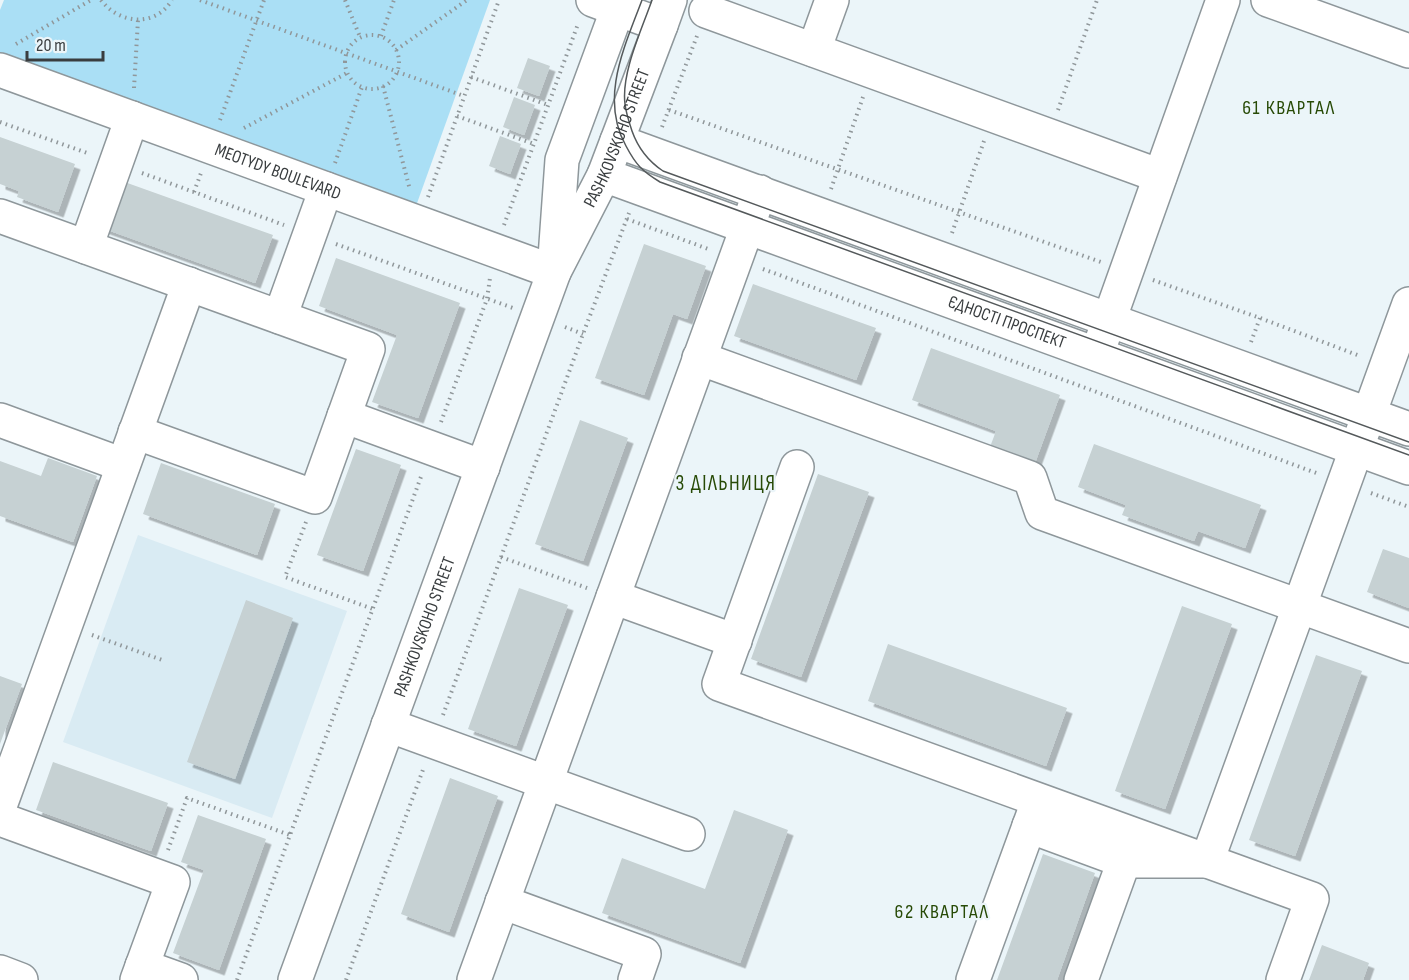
<svg xmlns="http://www.w3.org/2000/svg" width="1409" height="980" font-family="'Sofia Sans Condensed',sans-serif">
	<style>
		.built { fill: #d9ebf3 }
		.green { fill: #aadff5 }
		.building { fill: #c6d1d3; filter: url(#shadow) }
		.lines { fill: none; stroke-linecap: round; stroke-linejoin: round }
		.minor-casing { stroke: #8e979b; stroke-width: 36 }
		.major-casing { stroke: #8e979b; stroke-width: 36 }
		.path { stroke: #90979a; stroke-width: 4; stroke-dasharray: 1.5 4.5; stroke-linecap: butt }
		.minor { stroke: #fff; stroke-width: 33 }
		.major { stroke: #fff; stroke-width: 33 }
		.tram { stroke: #54595b; stroke-width: 1.5 }
		.labels { text-anchor: middle; stroke-width: 4.5; stroke-linejoin: round; paint-order: stroke }
		.street-label { font-size: 18px; fill: #393d3f; stroke: #ebf5f9 }
		.neighbourhood-label { font-size: 20px; letter-spacing: 1.5px; fill: #274a06; stroke: #ebf5f9 }
		.quarter-label { font-size: 21px; letter-spacing: 1.5px; fill: #274a06; stroke: #ebf5f9 }
	</style>
	<defs>
		<filter id="shadow"><feDropShadow dx="5.5" dy="5.5" stdDeviation="0" flood-color="#0004"/></filter>
	</defs>
	<rect width="100%" height="100%" fill="#ebf5f9"/>
	<path class="built" d="M138,535L347,611L272,818L63,742Z"/>
	<path class="green" d="M4,0H490L416,206L0,54V10Z"/>
	<path class="building" d="M528,58L550,66L539,96L517,88Z
		M514,97L535,105L524,135L503,127Z
		M500,136L521,144L510,174L489,166Z
		M0,137L75,164L58,212L17,197L19,191L0,184Z
		M119,180L273,235L255,283L102,228Z
		M644,244L706,266L687,319L673,314L644,395L595,378Z
		M336,258L460,303L418,418L372,402L397,335L319,306Z
		M753,284L876,328L856,380L734,336Z
		M931,348L1060,395L1035,463L990,447L996,431L912,400Z
		M580,420L628,438L583,561L535,544Z
		M1094,444L1261,505L1245,548L1198,531L1194,541L1122,515L1126,505L1078,487Z
		M356,449L401,465L363,571L317,555Z
		M48,458L97,476L73,542L0,516V461L41,476Z
		M161,463L275,504L257,555L143,514Z
		M818,474L869,492L801,677L751,659Z
		M1383,549L1409,558V608L1367,592Z
		M519,588L568,605L516,746L468,729Z
		M246,600L293,618L235,779L187,762Z
		M1182,606L1232,624L1165,809L1115,791Z
		M888,644L1067,708L1046,766L868,701Z
		M1316,655L1362,671L1295,856L1249,840Z
		M0,676L22,684L0,744Z
		M53,762L168,803L151,851L36,810Z
		M450,778L498,796L449,932L401,914Z
		M734,810L788,830L740,963L602,913L622,858L705,889Z
		M198,815L266,839L219,970L173,953L204,870L181,862Z
		M1043,854L1095,873L1057,980H997Z
		M1322,945L1369,963L1363,980H1309Z"/>
	<g class="lines">
		<g class="minor-casing">
			<g id="minor">
				<path d="M1268,0L1409,51"/>
				<path d="M706,11L1160,176"/>
				<path d="M661,25L670,0"/>
				<path d="M814,50L832,0"/>
				<path d="M0,216L368,349L315,497L135,432"/>
				<path d="M86,247L132,118"/>
				<path d="M280,317L326,189"/>
				<path d="M1097,354L1223,0"/>
				<path d="M699,358L1030,478L1042,513L1409,646"/>
				<path d="M344,416L483,467"/>
				<path d="M0,420L123,465"/>
				<path d="M797,467L719,684L1312,899L1283,980"/>
				<path d="M613,597L735,641"/>
				<path d="M388,725L688,834"/>
				<path d="M0,806L189,284"/>
				<path d="M0,819L173,882L137,980"/>
				<path d="M1029,826L1124,861H1207L1409,304"/>
				<path d="M502,902L644,954L635,980"/>
				<path d="M142,966L181,980"/>
				<path d="M0,972L21,980"/>
				<path id="s1" d="M295,980L554,272L562,160L621,0"/>
				<path d="M474,980L760,192"/>
				<path d="M973,980L1036,807"/>
				<path d="M1081,980L1124,861"/>
			</g>
		</g>
		<g class="major-casing">
			<g id="major">
				<path id="s2" d="M0,70L554,272L604,175L661,25L593,0"/>
				<path d="M617,141L1409,429"/>
				<path id="s3" d="M604,175L1409,468"/>
			</g>
		</g>
		<path class="path" d="M101,0C119,24 155,28 172,0
			M200,0L464,96
			M345,0L360,37
			M345 62a27 27 0 1 1 54 0a27 27 0 1 1-54 0Z
			M381,36L394,0
			M16,44L91,0
			M396,50L467,0
			M471,77L548,105
			M383,86L410,190
			M134,88L138,20
			M669,110L1101,262
			M1058,110L1097,0
			M457,116L534,144
			M220,120L264,0
			M0,122L90,154
			M662,127L697,36
			M244,128L347,73
			M335,163L362,87
			M142,173L284,225
			M831,189L863,97
			M194,192L201,173
			M428,197L499,0
			M627,219L711,250
			M504,225L578,24
			M952,233L984,141
			M336,244L513,308
			M763,269L1319,474
			M1153,280L1260,318L1360,356
			M565,327L583,334
			M1251,342L1260,318
			M441,422L487,299L490,278
			M1371,493L1409,507
			M306,522L285,577L373,609
			M501,557L587,588
			M92,635L162,660
			M443,715L583,334L629,213
			M168,850L187,798L290,835
			M237,980L422,474
			M346,980L424,767"/>
		<use href="#minor" class="minor"/>
		<use href="#major" class="major"/>
		<path class="tram" d="M642,0C625,46 599,98 626,146C636,165 642,171 660,182L1409,455
			M652,0C642,29 621,73 625,104C626,113 629,122 632,131C638,148 648,161 663,171L1409,442"/>
	</g>
	<g class="labels">
		<g class="street-label">
			<text dy="6" stroke="none"><textPath href="#s2" startOffset="738">PASHKOVSKOHO STREET</textPath></text>
			<text dy="6" stroke="none"><textPath href="#s2" startOffset="296">MEOTYDY BOULEVARD</textPath></text>
			<text dy="6" stroke="none"><textPath href="#s3" startOffset="429">ЄДНОСТІ ПРОСПЕКТ</textPath></text>
			<text dy="6" stroke="none"><textPath href="#s1" startOffset="376">PASHKOVSKOHO STREET</textPath></text>
		</g>
		<g class="neighbourhood-label">
			<text x="1289" y="114">61 КВАРТАЛ</text>
			<text x="942" y="918">62 КВАРТАЛ</text>
		</g>
		<g class="quarter-label">
			<text x="726" y="490">3 ДІЛЬНИЦЯ</text>
		</g>
	</g>
	<path d="M27 51v9h76v-9" fill="none" stroke="#393d3f" stroke-width="3"/>
	<text x="36" y="51" font-size="18" fill="#393d3f" stroke="#ebf5f9" stroke-width="4.5" paint-order="stroke">20 m</text>
</svg>
